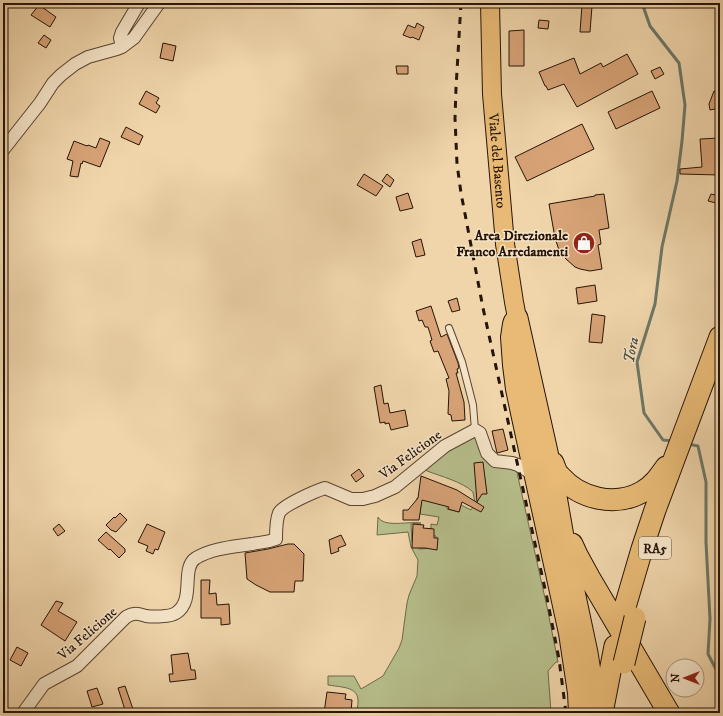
<svg xmlns="http://www.w3.org/2000/svg" width="723" height="716" font-family="'IM FELL DW Pica',serif">
	<style>
		.green { fill: #b6be8b; stroke: #6e694a }
		.lines { fill: none; stroke-linecap: round; stroke-linejoin: round }
		.stream { stroke: #6c7767; stroke-width: 3 }
		.building { fill: #d7a377; stroke: #251408 }
		.service-casing { stroke: #584431; stroke-width: 8 }
		.minor-casing { stroke: #584431; stroke-width: 14 }
		.primary-casing { stroke: #251408; stroke-width: 20 }
		.motorway-casing { stroke: #251408; stroke-width: 23 }
		.service { stroke: #f5e4c8; stroke-width: 6 }
		.minor { stroke: #f5e4c8; stroke-width: 12 }
		.primary { stroke: #e8ba76; stroke-width: 18 }
		.motorway { stroke: #e8ba76; stroke-width: 21 }
		.rail { stroke: #251408; stroke-width: 3; stroke-dasharray: 7 7; stroke-linecap: butt }
		.motorway-bridge-casing { stroke: #251408; stroke-width: 23; stroke-linecap: butt }
		.motorway-bridge { stroke: #e8ba76; stroke-width: 21 }
		.labels { text-anchor: middle; stroke-width: 3; stroke-linejoin: round; paint-order: stroke }
		.shield { fill: #f5e4c8; stroke: #635242; stroke-width: 1 }
		.shield-label { font-size: 13px; font-weight: bold; fill: #251408 }
		.street-label { font-size: 14px; fill: #251408; stroke: #f5e4c8 }
		.poi-label { font-size: 14px; font-weight: bold; fill: #251408; stroke: #f5e4c8; text-anchor: end }
		.water-label { font-size: 15px; font-style: italic; fill: #4e4e3f; stroke: #f5e4c8 }
	</style>
	<rect width="100%" height="100%" fill="#f0d5ab"/>
	<filter id="stains"><feTurbulence type="fractalNoise" baseFrequency=".005" numOctaves="4"/><feColorMatrix values="0 0 0 0 .2 0 0 0 0 .09 0 0 0 0 .02 0 0 0 .5 -.17"/></filter>
	<radialGradient id="worn" r=".72"><stop offset=".6" stop-color="#630" stop-opacity="0"/><stop offset="1" stop-color="#630" stop-opacity=".3"/></radialGradient>
	<path class="green" d="M474,431L486,456L516,468L547,607L558,662H556L548,671L551,713H356C364,687 348,688 328,685V676H354L361,689L383,676L399,648L402,640L407,603L409,595L417,576L418,560L411,547L408,532L377,535L378,517C384,528 409,521 420,523H421L411,524L412,542H419V549L436,548V536H434L431,530V524L437,525L439,517L420,514L421,504L416,502L417,498L447,506V509L459,512L461,505L471,510L475,503L473,492C463,482 440,476 427,471L425,469Z"/>
	<g class="lines">
		<path class="stream" d="M642,3L650,26L679,63L685,105L682,141L677,181L662,247L655,304L637,362L644,413L663,440L673,441
			M688,444L698,446L706,482V542L710,619L708,654L720,677"/>
	</g>
	<path class="building" d="M39,5L56,17L50,27L31,15Z
		M582,5L592,6L590,32H580Z
		M539,20L549,21L548,29L538,28Z
		M417,23L424,27L419,40L412,37L411,38L403,35L408,25L415,28Z
		M524,30V66H509V31Z
		M44,35L51,40L46,48L38,43Z
		M163,43L176,46L173,61L160,58Z
		M627,54L638,74L577,107L564,84L548,90L546,86H545L539,72L574,58L580,74L601,63L603,67Z
		M396,66H408V74H397Z
		M660,67L664,74L655,79L651,71Z
		M146,91L159,98L156,103L160,106L156,113L139,104Z
		M652,91L660,108L616,129L608,112Z
		M714,91L720,93V108L710,110L709,104Z
		M582,124L594,149L527,181L515,157Z
		M126,127L143,136L139,145L121,137Z
		M100,138L110,142L100,167L83,161L82,164L81,163L78,177L70,176L73,161L67,159L74,141L87,146L88,145L96,148Z
		M720,138V175L680,174V169L702,167L700,139Z
		M364,174L383,186L376,196L357,185Z
		M387,174L394,180L390,187L382,181Z
		M408,193L413,208L400,211L396,197Z
		M604,194L609,228L599,230L601,244L598,245L602,269L590,271L580,269L575,267L566,259L559,250L555,238L549,204L595,196V195Z
		M711,194L720,196V204L708,201Z
		M421,239L425,255L416,257L412,242Z
		M595,285L597,301L578,304L576,288Z
		M457,298L460,310L452,312L448,301Z
		M431,306L441,337L447,334L458,363L459,368L457,369L458,373H456L464,402L465,420L452,421L451,415L448,414L449,391L446,379L449,378L438,351L434,352L430,341L432,340L428,327H425L422,320L419,321L416,311Z
		M592,314L605,316L602,343L589,342Z
		M381,385L384,404L388,403L390,413L405,410L408,426L391,430L389,423L385,424V422L380,423L374,387Z
		M503,429L508,450L497,453L492,431Z
		M483,462L487,494H482L477,502L474,463Z
		M359,469L364,476L356,482L351,475Z
		M421,476L457,490L484,507L481,512L462,502L459,512L448,509L449,507L422,500L419,520H403V510H408L418,498Z
		M120,513L127,520L116,532L111,530L106,525L114,517L115,518Z
		M59,524L65,531L58,536L53,529Z
		M147,524L165,532L158,550L155,549L153,554L146,551L148,546L138,542Z
		M413,524L424,525L423,528L434,529V538H438L437,550L425,548H412Z
		M106,532L125,549V552L119,558L110,549L109,550L98,540Z
		M341,535L346,545L338,548L339,551L331,554L329,540Z
		M288,544H294L304,554L303,581H295L294,592H270L256,585L247,579L245,553L268,549Z
		M201,580H210L209,594L216,593L217,605L229,604L230,624L221,625V618H201Z
		M56,601L63,603L58,611L77,622L65,641L41,625Z
		M17,647L28,653L21,666L10,660Z
		M188,653L191,670H195L196,679L170,682L169,674H173L171,655Z
		M125,686L134,712L128,713H126L118,688Z
		M97,688L103,704L92,707L87,691Z
		M327,692L346,694L345,699L352,700L351,712L339,711V713H324Z"/>
	<g class="lines">
		<g class="service-casing">
			<path id="service" d="M449,328L462,362L473,405L475,430"/>
		</g>
		<g class="minor-casing">
			<path id="minor" d="M122,47L120,38L122,32L139,3
				M3,150L40,103L53,83L61,75L75,64L88,57L117,49L122,47L134,38L159,3
				M23,713L44,684L77,666L126,617C128,616 131,614 134,614C138,613 142,615 146,616C153,617 170,617 176,613C196,600 180,568 196,558C213,548 233,547 252,544C262,542 266,543 276,539C276,532 276,520 279,513C283,505 316,491 325,488L351,499H363L375,496L395,487L445,446L475,430L480,433L487,453L495,461L512,463L518,465L533,474"/>
		</g>
		<g class="primary-casing">
			<g id="primary">
				<path id="s1" d="M490,3L492,94L505,244L514,302L517,318L513,321L512,324L510,337L512,365L515,389L520,413L568,633L577,693L578,713"/>
			</g>
		</g>
		<g class="motorway-casing">
			<path id="motorway" d="M517,318L547,452L557,502L566,554L587,653L592,684L594,713
				M553,463C555,467 556,473 560,476C580,499 615,507 642,492C653,486 659,477 666,467
				M572,544L577,555L589,577L669,713
				M625,607L642,549L655,510L720,337
				M602,713L615,646"/>
		</g>
		<use href="#service" class="service"/>
		<use href="#minor" class="minor"/>
		<use href="#primary" class="primary"/>
		<use href="#motorway" class="motorway"/>
		<path class="rail" d="M461,3L456,88L455,118L457,164L461,193L483,308L547,598L559,659L566,713"/>
		<g class="motorway-bridge-casing">
			<path id="motorway-bridge" d="M624,663L635,618"/>
		</g>
		<use href="#motorway-bridge" class="motorway-bridge"/>
	</g>
	<defs>
		<g id="shop-disc" transform="scale(1.15)"><circle r="9.5" fill="#8f2418" stroke="#f5e4c8"/><path d="M-5-2.5h2.3a2.7 3.5 0 0 1 5.4 0H5L5.5 6h-11ZM-1.5-2.5h3a1.5 2.3 0 0 0-3 0Z" fill="#fff"/></g>
	</defs>
	<g fill-rule="evenodd">
		<use href="#shop-disc" x="584" y="243"/>
	</g>
	<g class="labels">
		<rect class="shield" x="639" y="537" width="32" height="22" rx="3"/>
		<g class="shield-label">
			<text x="655" y="553">RA5</text>
		</g>
		<g class="street-label">
			<text dy="5" stroke="none"><textPath href="#s1" startOffset="158">Viale del Basento</textPath></text>
			<text transform="translate(410 454) rotate(-36)" y="5">Via Felicione</text>
			<text transform="translate(87 633) rotate(-41)" y="5">Via Felicione</text>
		</g>
		<g class="poi-label">
			<text x="568" y="240">Area Direzionale<tspan x="568" dy="16">Franco Arredamenti</tspan></text>
		</g>
		<g class="water-label">
			<text transform="translate(631 350) rotate(-79)" y="5">Tora</text>
		</g>
	</g>
	<rect width="723" height="716" fill="none" stroke="#f0d5ab" stroke-width="16"/>
	<rect x="4" y="4" width="715" height="708" fill="none" stroke="#251408" stroke-width="2"/>
	<rect x="8" y="8" width="707" height="700" fill="none" stroke="#251408"/>
	<g transform="translate(685 678) rotate(270)"><circle r="19" fill="#f5e4c8" stroke="#a2917b"/>
	<path d="M0-3L7 15L0 10L-7 15Z" fill="#8f2418"/>
	<text y="-6" font-size="11" font-weight="bold" text-anchor="middle" fill="#251408">N</text>
	</g>
	<rect width="100%" height="100%" filter="url(#stains)"/>
	<rect width="100%" height="100%" fill="url(#worn)"/>
</svg>
